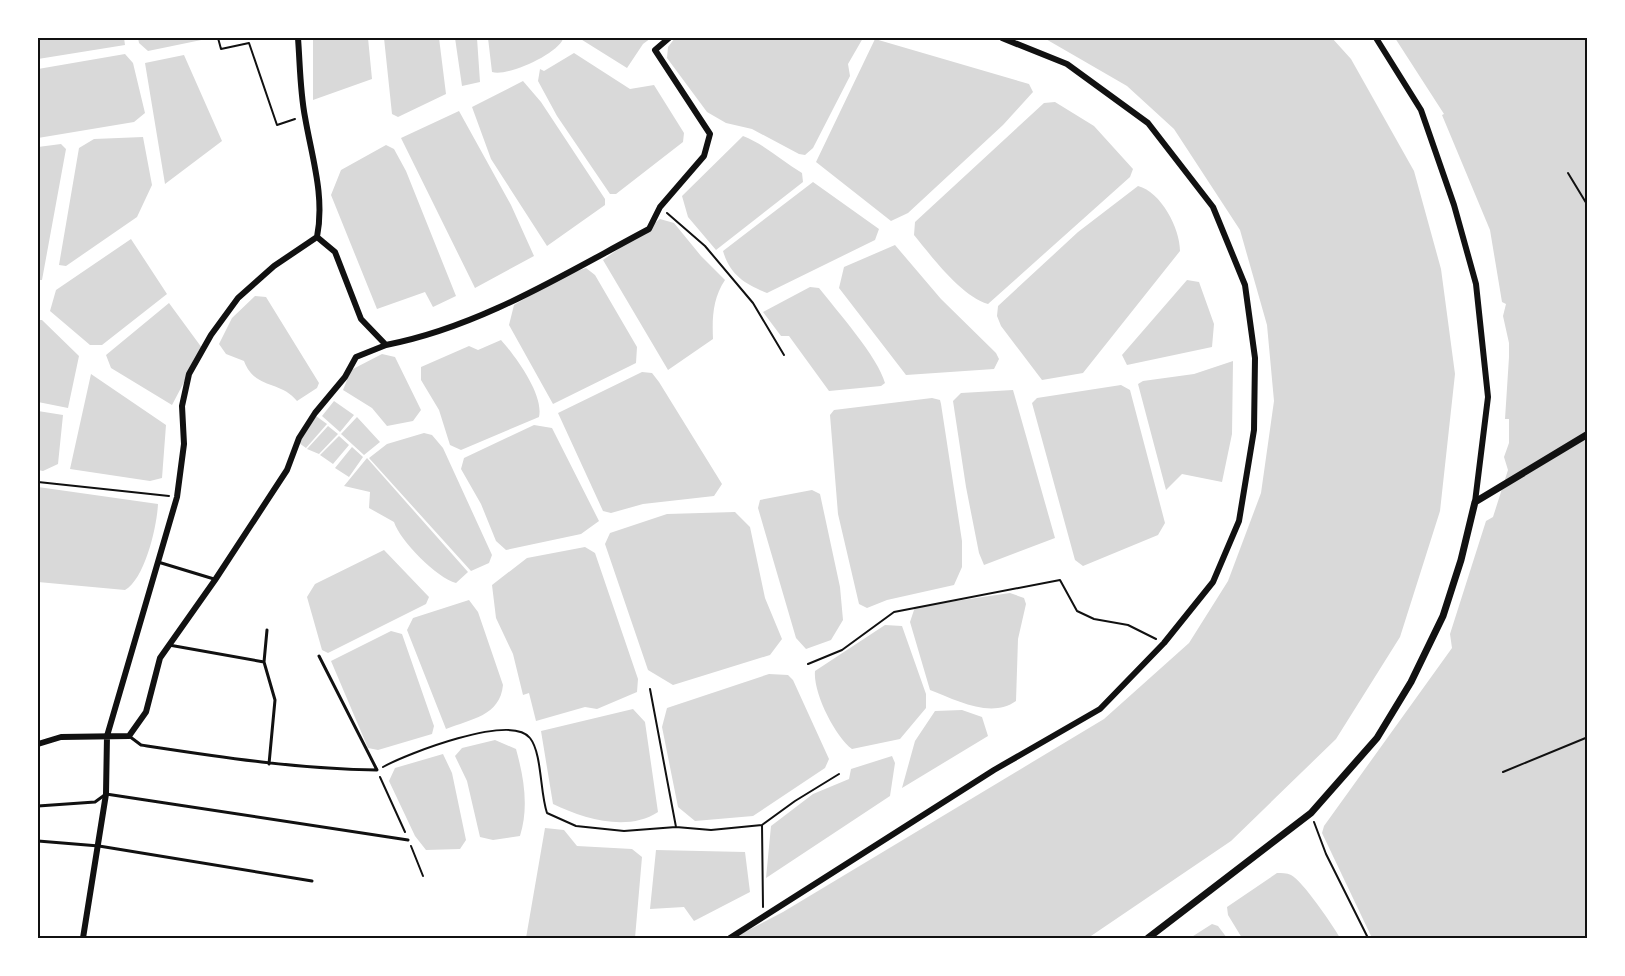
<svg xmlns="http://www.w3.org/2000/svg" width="1625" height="976" font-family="Jost,sans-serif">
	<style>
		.water { fill: #d9d9d9 }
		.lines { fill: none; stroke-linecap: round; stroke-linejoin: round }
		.path { stroke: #111; stroke-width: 2 }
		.service { stroke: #111; stroke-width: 3 }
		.minor { stroke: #111; stroke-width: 6 }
		.tertiary { stroke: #111; stroke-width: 7 }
		.neatline { fill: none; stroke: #111; stroke-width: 2 }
	</style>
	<rect width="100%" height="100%" fill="#fff"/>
	<path class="water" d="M38,38H124L125,45L38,59Z
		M138,38H211L148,51L139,43Z
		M313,38H368L372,79L313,100Z
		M384,38H439L446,94L398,117L392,114Z
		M455,38H477L480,82L462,86Z
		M488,38H560L563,39C557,54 508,77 492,72Z
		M579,38H651L643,44L627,68Z
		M675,38H863L848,64L850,76L813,148L805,155L799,154L752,129L726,123L707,112L667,58L668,47Z
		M1044,38H1332L1351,59L1414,171L1441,269L1455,374L1440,511L1400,637L1336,739L1231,841L1088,938H733L783,912L1104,719L1189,643L1228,581L1261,493L1274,401L1267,325L1240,230L1174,129L1127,86Z
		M1395,38H1587V938H1372L1322,833L1324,826L1452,648L1450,634L1486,521L1493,517L1508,470L1504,457L1509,443V419H1505L1509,357V343L1503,316L1506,304L1502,302L1490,230L1442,115L1444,114Z
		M875,39L1029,84L1033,92L1003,125L908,213L891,221L816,162Z
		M574,53L630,89L654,85L684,133L683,142L616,194H610L557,116L538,81L540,69L544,71Z
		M125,54L133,63L145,113L134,122L38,138V69Z
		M184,55L222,141L165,184L145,63Z
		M523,81L541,102L605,199V205L547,246L491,159L472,107Z
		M1055,102L1094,126L1133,169L1130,177L988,304C961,296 932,257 914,235L915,222L1044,103Z
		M459,111L511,205L534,256L475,288L401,138Z
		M743,136C764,144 782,161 802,173L803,182L716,250L688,217L682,196Z
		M143,137L152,185L137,217L66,266L59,265L79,148L94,139Z
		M61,144L66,149L42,280H38V147Z
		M386,145L394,149L406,171L456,296L433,307L425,292L377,309L331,195L341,170Z
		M813,182L879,229L875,240L767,293C745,284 730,275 723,251Z
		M1138,186C1161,192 1180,228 1180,251L1083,373L1042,380L1001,326L997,316L998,306L1078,232Z
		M660,219L674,223L701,256L725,280C713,298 712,317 713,339L668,370L603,260Z
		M131,239L167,294L102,345H90L50,311L56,290Z
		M895,245L941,299L996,353L999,359L994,369L906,375L839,288L844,267Z
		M586,268L595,275L637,347L636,363L553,404L509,325L514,305L565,275Z
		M1187,280L1199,282L1214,324L1212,347L1127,365L1122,355Z
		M810,287L819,288C837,311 878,357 885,383L881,386L829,391L789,336H781L763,312Z
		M255,296L266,297L319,383L317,388L297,401C280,380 255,390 244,361L226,354L219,344L232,318Z
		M169,303L202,348L172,405L111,368L106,355Z
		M38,320H42L79,356L68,408L38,402Z
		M501,340C516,357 544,395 539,417L461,450L450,445L439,410L421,380V367L469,346L478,350Z
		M382,354L395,357L421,410L413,421L387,426L372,408L343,390L351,370Z
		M1233,361L1232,434L1222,482L1182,474L1166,490L1138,384L1143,381L1194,374Z
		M642,372L652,373L659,382L722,484L714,496L643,504L611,513L603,511L558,413Z
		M91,374L166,425L162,478L150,481L70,469Z
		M1121,385L1130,390L1165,523L1158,535L1083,566L1075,560L1032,403L1037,398Z
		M1013,390L1055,538L984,565L979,553L966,487L953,401L961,393Z
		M932,398L940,400L941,404L962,541V567L954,585L887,600L867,608L859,604L838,514L830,415L834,410Z
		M334,401L354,415L340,432L322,416Z
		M38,411L63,415L58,464L43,471L38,470Z
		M316,416L327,424L306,448L299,443Z
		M357,417L380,442L364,455L341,434Z
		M534,425L552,428L599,521L581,534L506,550L496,541L481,504L461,469L464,458Z
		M328,426L338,434L319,454L307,449Z
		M424,433L432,435L443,448L492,555L489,563L471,571L369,458L387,444Z
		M339,436L349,445L333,464L320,455Z
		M352,447L363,457L349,477L335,468Z
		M367,458L468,572L456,583C437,578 400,541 394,522L369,508L370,492L344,486Z
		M38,487L158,504C157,526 145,579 125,590L38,582Z
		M812,490L820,494L840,587L843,620L831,640L806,649L796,638L758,508L760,500Z
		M735,512L750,527L765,598L782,639L770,655L673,685L648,670L605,544L610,533L667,514Z
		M585,547L595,553L638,679L637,692L597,709L585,707L536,721L529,693L523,695L513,654L496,618L492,585L527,558Z
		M384,550L429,597L426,604L328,653L322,650L307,597L315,584Z
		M1010,593L1024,598L1026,604L1018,639L1016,701C991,719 956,700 930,690L910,622L915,607Z
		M469,600L478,612L503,685C500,716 471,719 446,729L407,630L413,618Z
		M885,625L902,626L926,694V708L900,739L852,749C835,736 813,693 815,671Z
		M391,631L402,634L434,726L432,734L378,750L368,748L331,661Z
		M769,674L788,675L793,680L829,759L825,768L753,816L695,821L678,807L662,727L667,708Z
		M633,709L645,722L658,812C628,832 584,819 553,804L541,731Z
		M962,710L982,717L988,736L902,788L915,741L935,711Z
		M495,740L516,749C524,778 529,807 520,836L493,840L480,837L467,781L455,756L462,748Z
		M443,754L452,773L466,840L460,849L426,850L415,836L389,781L395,768Z
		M892,756L895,763L890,796L766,878L771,826L813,794L849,779L851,769Z
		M545,828L564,830L577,846L632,849L642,857L635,938H526Z
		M656,850L745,852L750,892L694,921L684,907L650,909Z
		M1277,873C1281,873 1287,873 1291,875C1302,880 1334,927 1340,938H1242L1228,915L1227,907Z
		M1212,924L1218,926L1227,938H1190Z"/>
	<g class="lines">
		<path class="path" d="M218,38L221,49L249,43L277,125L295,119
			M1568,173L1588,206
			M667,213L705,246L753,303L784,355
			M38,482L169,496
			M808,664L842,650L894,612L1060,580L1077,611L1094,619L1128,625L1156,639
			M650,689L676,827
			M383,767C406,754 511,713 530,738C542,753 540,793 547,813L576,826L624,831L676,827L711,830L762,825
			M1503,772L1588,737
			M380,777L405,832
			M1314,822L1326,854L1368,938
			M411,846L423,876
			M763,907L762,825L795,801L839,774"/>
		<path class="service" d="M158,562L214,579
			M267,630L264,662L275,700L269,764
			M169,645L264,662
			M129,736L141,745C220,757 297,769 377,770L319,656
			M38,806L95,802L106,794L408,840
			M38,841L99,846L312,881"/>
		<path class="minor" d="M1376,38L1421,110L1454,205L1476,284L1488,397L1475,502
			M317,237L335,252L361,319L386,345C480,327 564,274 649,229L660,207L704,156L710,134L655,50L669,38
			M38,744L61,737L129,736L146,712L160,658L215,580L287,470L299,438L315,413L345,377L356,357L386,345
			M83,938L106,794L107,736L177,497L184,444L182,406L189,374L211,335L238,298L274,266L317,237C325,196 312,158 305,117C300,91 300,64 298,38
			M730,938L994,770L1100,709L1164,643L1213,582L1239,521L1254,430L1255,358L1245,285L1213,207L1148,123L1067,64L1002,38"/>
		<path class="tertiary" d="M1148,938L1311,813L1377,738L1411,682L1443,616L1461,560L1475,502L1588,434"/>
	</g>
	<rect width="1625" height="976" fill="none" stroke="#ffffff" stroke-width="78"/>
	<rect x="39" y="39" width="1547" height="898" class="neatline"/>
</svg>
